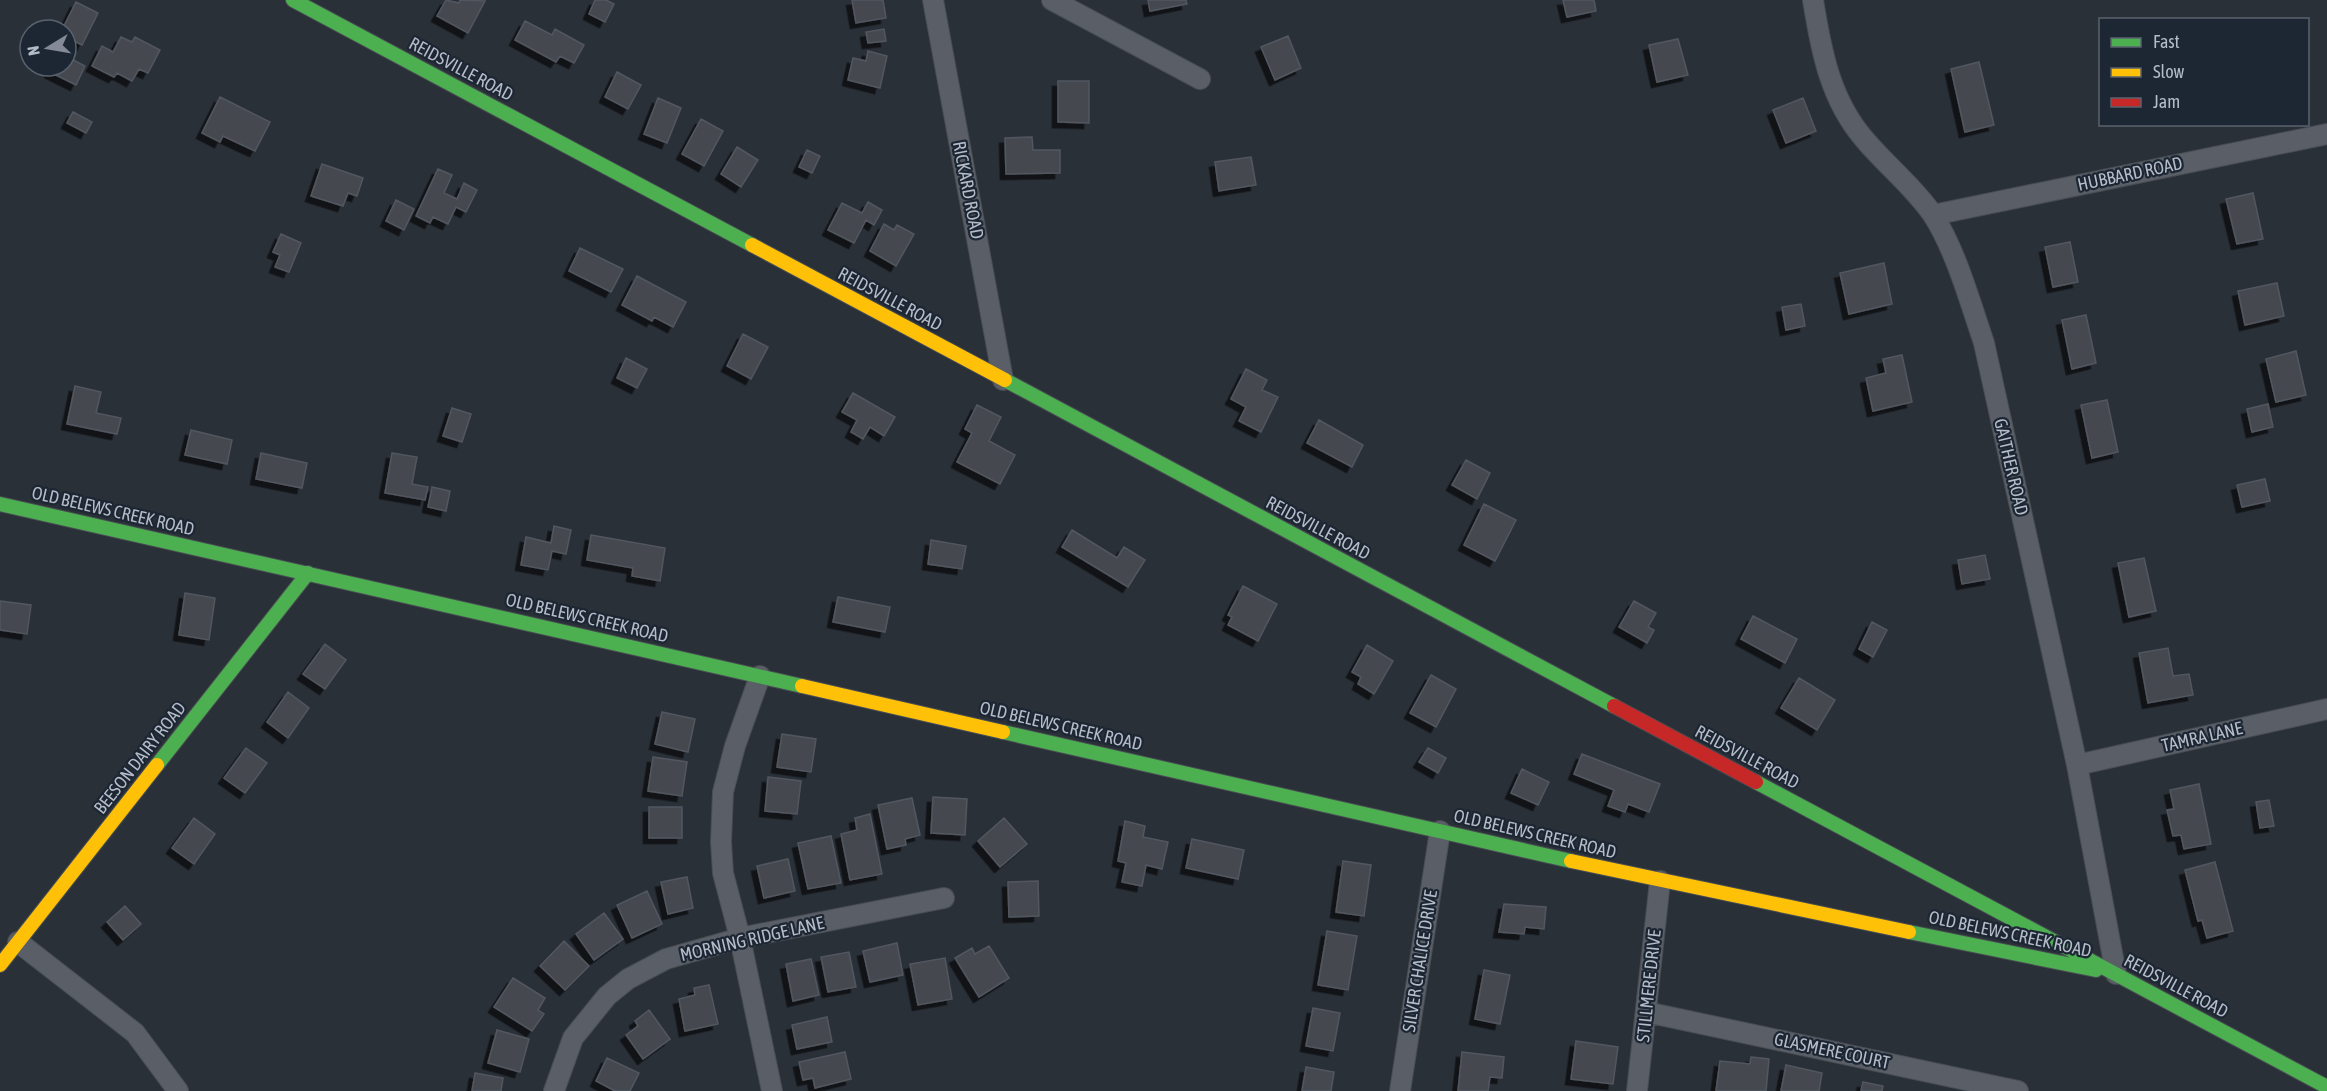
<svg xmlns="http://www.w3.org/2000/svg" width="2327" height="1091" font-family="'Asap Condensed',sans-serif">
	<style>
		.building { fill: #444950; stroke: #52575f; stroke-width: 1.5; filter: url(#shadow) }
		.lines { fill: none; stroke-linecap: round; stroke-linejoin: round }
		.street-casing { stroke: #484c53; stroke-width: 22 }
		.fast-casing { stroke: #484c53; stroke-width: 16 }
		.slow-casing { stroke: #484c53; stroke-width: 16 }
		.jam-casing { stroke: #484c53; stroke-width: 16 }
		.street { stroke: #5a5e66; stroke-width: 20 }
		.fast { stroke: #4caf50; stroke-width: 14 }
		.slow { stroke: #ffc107; stroke-width: 14 }
		.jam { stroke: #c62828; stroke-width: 14 }
		.labels { text-anchor: middle; stroke-width: 4.5; stroke-linejoin: round; paint-order: stroke }
		.street-label { font-size: 18px; fill: #b4bcc9; stroke: #1d2633 }
	</style>
	<defs>
		<filter id="shadow"><feDropShadow dx="-5.5" dy="5.5" stdDeviation="0" flood-color="#0009"/></filter>
	</defs>
	<rect width="100%" height="100%" fill="#2a3038"/>
	<path class="building" d="M446,0L459,3L460,0L485,1L468,33L437,16Z
		M595,0H606L614,4L605,22L589,14Z
		M852,0H883L886,18L856,23Z
		M1148,0H1186L1187,4L1150,11Z
		M1563,0H1594L1596,11L1567,17Z
		M76,2L98,13L82,45L70,39L66,48V30H62Z
		M525,21L552,35L555,29L584,45L574,63L560,56L556,62L515,40Z
		M884,29L886,41L868,43L866,32Z
		M1288,36L1301,68L1275,80L1261,47Z
		M121,37L132,42L135,37L160,50L148,73L139,69L132,81L117,73L114,77L92,66L102,46L113,52Z
		M1678,39L1688,75L1657,82L1649,45Z
		M868,51L887,56L880,88L848,80L853,58L866,61Z
		M66,56L85,66L76,85L50,72L52,66H66Z
		M1979,62L1994,125L1965,132L1951,69Z
		M617,72L641,85L628,109L605,97Z
		M1058,81H1089V123L1058,122Z
		M220,97L270,122L255,151L223,136L220,142L202,133Z
		M658,98L681,108L667,143L644,134Z
		M1803,98L1816,131L1786,143L1773,110Z
		M73,112L92,122L86,133L67,123Z
		M701,119L723,131L704,166L682,154Z
		M1032,137L1033,150H1060V173L1006,174L1005,138Z
		M737,147L758,160L741,187L721,174Z
		M807,150L820,156L812,173L799,167Z
		M1251,157L1256,185L1219,191L1215,162Z
		M322,164L363,178L357,196L348,193L343,206L311,196Z
		M438,169L452,175L444,193L457,199L464,183L477,190L466,212L456,207L448,224L433,217L430,223L416,216Z
		M2253,193L2263,239L2237,244L2226,199Z
		M396,200L414,209L404,230L386,221Z
		M868,202L882,210L874,225L866,220L854,243L828,230L842,203L862,213Z
		M884,224L894,230L897,225L914,234L896,266L870,251Z
		M281,234L301,243L289,272L275,267L280,255L273,252Z
		M2070,242L2078,282L2053,287L2045,247Z
		M580,248L623,269L611,292L569,271Z
		M1884,263L1892,304L1849,314L1840,273Z
		M637,276L686,302L673,327L654,317L652,321L622,305Z
		M2277,283L2284,316L2245,325L2238,291Z
		M1801,304L1805,326L1786,330L1782,307Z
		M2086,315L2096,363L2072,369L2062,320Z
		M743,334L768,347L751,379L727,366Z
		M2296,351L2306,395L2276,402L2266,359Z
		M1902,355L1912,402L1873,411L1866,378L1886,373L1883,359Z
		M626,358L647,369L637,388L617,378Z
		M1246,369L1267,380L1262,390L1278,397L1261,432L1239,421L1246,407L1231,399Z
		M75,386L101,392L96,413L121,418L117,434L67,424Z
		M853,393L895,417L884,436L870,427L863,439L851,432L857,420L842,412Z
		M2107,400L2118,452L2092,458L2081,405Z
		M2268,404L2273,427L2252,432L2247,409Z
		M977,405L1001,417L989,441L1015,455L1000,484L957,462L972,433L965,429Z
		M452,408L471,414L462,442L443,436Z
		M1319,420L1363,445L1352,467L1307,443Z
		M191,430L232,440L227,464L185,455Z
		M261,453L307,463L302,488L256,479Z
		M392,453L417,457L412,484L428,487L425,500L385,493Z
		M1466,460L1490,473L1477,499L1452,485Z
		M2265,479L2270,501L2242,507L2237,485Z
		M432,487L450,491L446,511L428,507Z
		M1484,504L1516,520L1495,561L1464,545Z
		M554,526L571,530L566,554L552,551L548,570L521,565L526,537L551,543Z
		M1072,530L1117,558L1124,547L1145,560L1128,587L1062,547Z
		M591,535L665,548L660,581L632,576L633,568L587,560Z
		M931,540L966,546L962,569L928,564Z
		M1985,555L1990,579L1962,584L1958,560Z
		M2144,558L2156,611L2129,617L2118,563Z
		M1243,586L1277,604L1258,641L1228,625L1232,617L1228,615Z
		M185,593L215,598L209,640L179,635Z
		M838,597L890,607L885,632L833,622Z
		M0,601L31,605L27,634L0,630Z
		M1634,601L1656,613L1648,627L1654,630L1647,643L1619,627Z
		M1753,616L1797,639L1785,663L1741,639Z
		M1872,622L1887,630L1873,657L1859,649Z
		M325,644L346,660L325,689L303,674Z
		M1367,645L1393,661L1374,694L1358,684L1361,677L1352,672Z
		M2168,648L2173,676L2189,674L2193,695L2148,703L2139,653Z
		M1431,675L1456,689L1436,727L1410,713Z
		M1799,678L1835,700L1817,730L1781,708Z
		M288,692L309,708L288,738L267,722Z
		M662,712L695,719L688,752L655,744Z
		M782,734L816,739L811,772L777,767Z
		M246,748L267,763L245,793L224,778Z
		M1428,748L1446,758L1438,773L1419,762Z
		M1582,754L1660,784L1649,812L1628,804L1625,812L1608,806L1614,790L1574,774Z
		M653,757L687,762L682,796L648,791Z
		M1522,769L1549,782L1538,805L1511,793Z
		M768,777L801,781L797,814L765,811Z
		M2199,784L2211,844L2184,849L2181,835L2173,836L2167,810L2174,809L2170,790Z
		M933,797L967,799L965,835L931,833Z
		M912,798L920,835L905,839L906,845L887,849L878,805Z
		M2269,800L2274,826L2260,828L2256,802Z
		M649,807H682V838H649Z
		M870,814L882,874L850,880L841,834L857,830L855,818Z
		M194,818L215,834L194,864L172,848Z
		M1004,818L1027,844L1000,867L978,841Z
		M1125,821L1145,826L1143,837L1168,842L1162,869L1146,865L1142,886L1122,882L1126,863L1118,861Z
		M831,836L841,883L808,889L798,843Z
		M1192,839L1244,850L1238,879L1186,868Z
		M788,859L795,891L764,898L757,866Z
		M1343,861L1371,865L1364,916L1336,912Z
		M2215,862L2233,931L2207,938L2202,920L2198,921L2185,870Z
		M687,877L693,908L668,914L661,882Z
		M1038,881L1039,916L1009,917L1008,882Z
		M647,891L662,924L632,938L617,905Z
		M1504,904L1546,907L1544,929L1525,927L1524,934L1499,932Z
		M125,906L141,924L123,940L107,922Z
		M604,913L623,939L594,960L576,934Z
		M1327,931L1357,936L1348,990L1318,985Z
		M564,941L589,966L565,990L540,966Z
		M897,943L903,975L870,982L863,951Z
		M989,946L1009,978L979,997L955,958L972,948L975,954Z
		M849,952L856,987L828,992L821,957Z
		M945,958L952,999L918,1005L910,964Z
		M811,959L819,995L793,1001L786,964Z
		M1484,970L1510,975L1500,1024L1475,1019Z
		M513,978L545,998L538,1010L544,1014L532,1031L494,1007Z
		M709,985L718,1024L685,1031L679,999L695,995L694,988Z
		M1313,1008L1340,1013L1333,1051L1306,1046Z
		M649,1010L670,1039L643,1059L626,1035L638,1026L635,1021Z
		M827,1017L832,1042L797,1049L792,1025Z
		M497,1030L529,1039L520,1072L488,1063Z
		M1576,1041L1618,1047L1613,1084L1571,1079Z
		M845,1052L851,1079L815,1088L813,1078L803,1080L799,1062Z
		M1462,1052L1504,1057L1502,1078L1490,1077L1488,1091H1458Z
		M1751,1057L1769,1059L1766,1091H1716L1720,1061L1750,1064Z
		M607,1058L639,1073L630,1091H615L596,1081Z
		M1786,1065L1822,1073L1819,1091H1781Z
		M1306,1067L1334,1072L1331,1091H1302Z
		M475,1073L503,1078L501,1091H472Z
		M1863,1082L1883,1086L1882,1091H1861Z"/>
	<g class="lines">
		<g class="street-casing">
			<path id="street" d="M933,0L1003,380
				M1052,0L1200,79
				M1813,0C1821,50 1830,100 1865,140C1886,165 1915,188 1933,215C1956,251 1970,302 1984,343L2077,765L2116,974
				M1933,215L2327,134
				M760,676L735,746L723,792L721,842L723,873L740,938L772,1091
				M2077,765L2327,709
				M18,942L135,1033L178,1091
				M1646,1012L2018,1091
				M554,1091L573,1038L607,996L628,979L666,959L740,938L944,898
				M1400,1091L1440,831
				M1637,1091L1660,881"/>
		</g>
		<g class="fast-casing">
			<path id="fast" d="M293,0L752,245
				M1005,380L1614,706
				M0,504L802,686
				M1003,732L1571,861
				M157,765L308,573
				M1756,782L2327,1087
				M1909,932L2096,970"/>
		</g>
		<g class="slow-casing">
			<path id="slow" d="M752,245L1005,380
				M802,686L1003,732
				M1571,861L1909,932
				M0,965L157,765"/>
		</g>
		<g class="jam-casing">
			<path id="jam" d="M1614,706L1756,782"/>
		</g>
		<use href="#street" class="street"/>
		<use href="#fast" class="fast"/>
		<use href="#slow" class="slow"/>
		<use href="#jam" class="jam"/>
	</g>
	<g class="labels">
		<g class="street-label">
			<text transform="translate(461 69) rotate(28)" y="6">REIDSVILLE ROAD</text>
			<text transform="translate(2130 174) rotate(-12)" y="6">HUBBARD ROAD</text>
			<text transform="translate(968 190) rotate(79)" y="6">RICKARD ROAD</text>
			<text transform="translate(890 299) rotate(28)" y="6">REIDSVILLE ROAD</text>
			<text transform="translate(2011 467) rotate(77)" y="6">GAITHER ROAD</text>
			<text transform="translate(113 511) rotate(13)" y="6">OLD BELEWS CREEK ROAD</text>
			<text transform="translate(1318 528) rotate(28)" y="6">REIDSVILLE ROAD</text>
			<text transform="translate(587 618) rotate(13)" y="6">OLD BELEWS CREEK ROAD</text>
			<text transform="translate(1061 726) rotate(13)" y="6">OLD BELEWS CREEK ROAD</text>
			<text transform="translate(2202 737) rotate(-13)" y="6">TAMRA LANE</text>
			<text transform="translate(1747 757) rotate(28)" y="6">REIDSVILLE ROAD</text>
			<text transform="translate(140 758) rotate(-52)" y="6">BEESON DAIRY ROAD</text>
			<text transform="translate(1535 834) rotate(13)" y="6">OLD BELEWS CREEK ROAD</text>
			<text transform="translate(2010 934) rotate(12)" y="6">OLD BELEWS CREEK ROAD</text>
			<text transform="translate(752 939) rotate(-13)" y="6">MORNING RIDGE LANE</text>
			<text transform="translate(1420 961) rotate(-81)" y="6">SILVER CHALICE DRIVE</text>
			<text transform="translate(1649 986) rotate(-84)" y="6">STILLMERE DRIVE</text>
			<text transform="translate(2176 986) rotate(28)" y="6">REIDSVILLE ROAD</text>
			<text transform="translate(1832 1051) rotate(12)" y="6">GLASMERE COURT</text>
		</g>
	</g>
	<rect x="2099" y="18" width="210" height="108" fill="#1d2633" stroke="#59626f" stroke-width="1.5"/>
	<rect x="2111" y="38" width="30" height="9" fill="#4caf50" stroke="#59626f" stroke-width="1.5"/>
	<text x="2153" y="48" font-size="18" fill="#b4bcc9">Fast</text>
	<rect x="2111" y="68" width="30" height="9" fill="#ffc107" stroke="#59626f" stroke-width="1.5"/>
	<text x="2153" y="78" font-size="18" fill="#b4bcc9">Slow</text>
	<rect x="2111" y="98" width="30" height="9" fill="#c62828" stroke="#59626f" stroke-width="1.5"/>
	<text x="2153" y="108" font-size="18" fill="#b4bcc9">Jam</text>
	<g transform="translate(48 48) rotate(259)"><circle r="28" fill="#1d2633" stroke="#59626f" stroke-width="1.5"/>
	<path d="M0-4.5L10 22L0 15L-10 22Z" fill="#848b96"/>
	<text y="-9" font-size="16" font-weight="bold" text-anchor="middle" fill="#b4bcc9">N</text>
	</g>
</svg>
